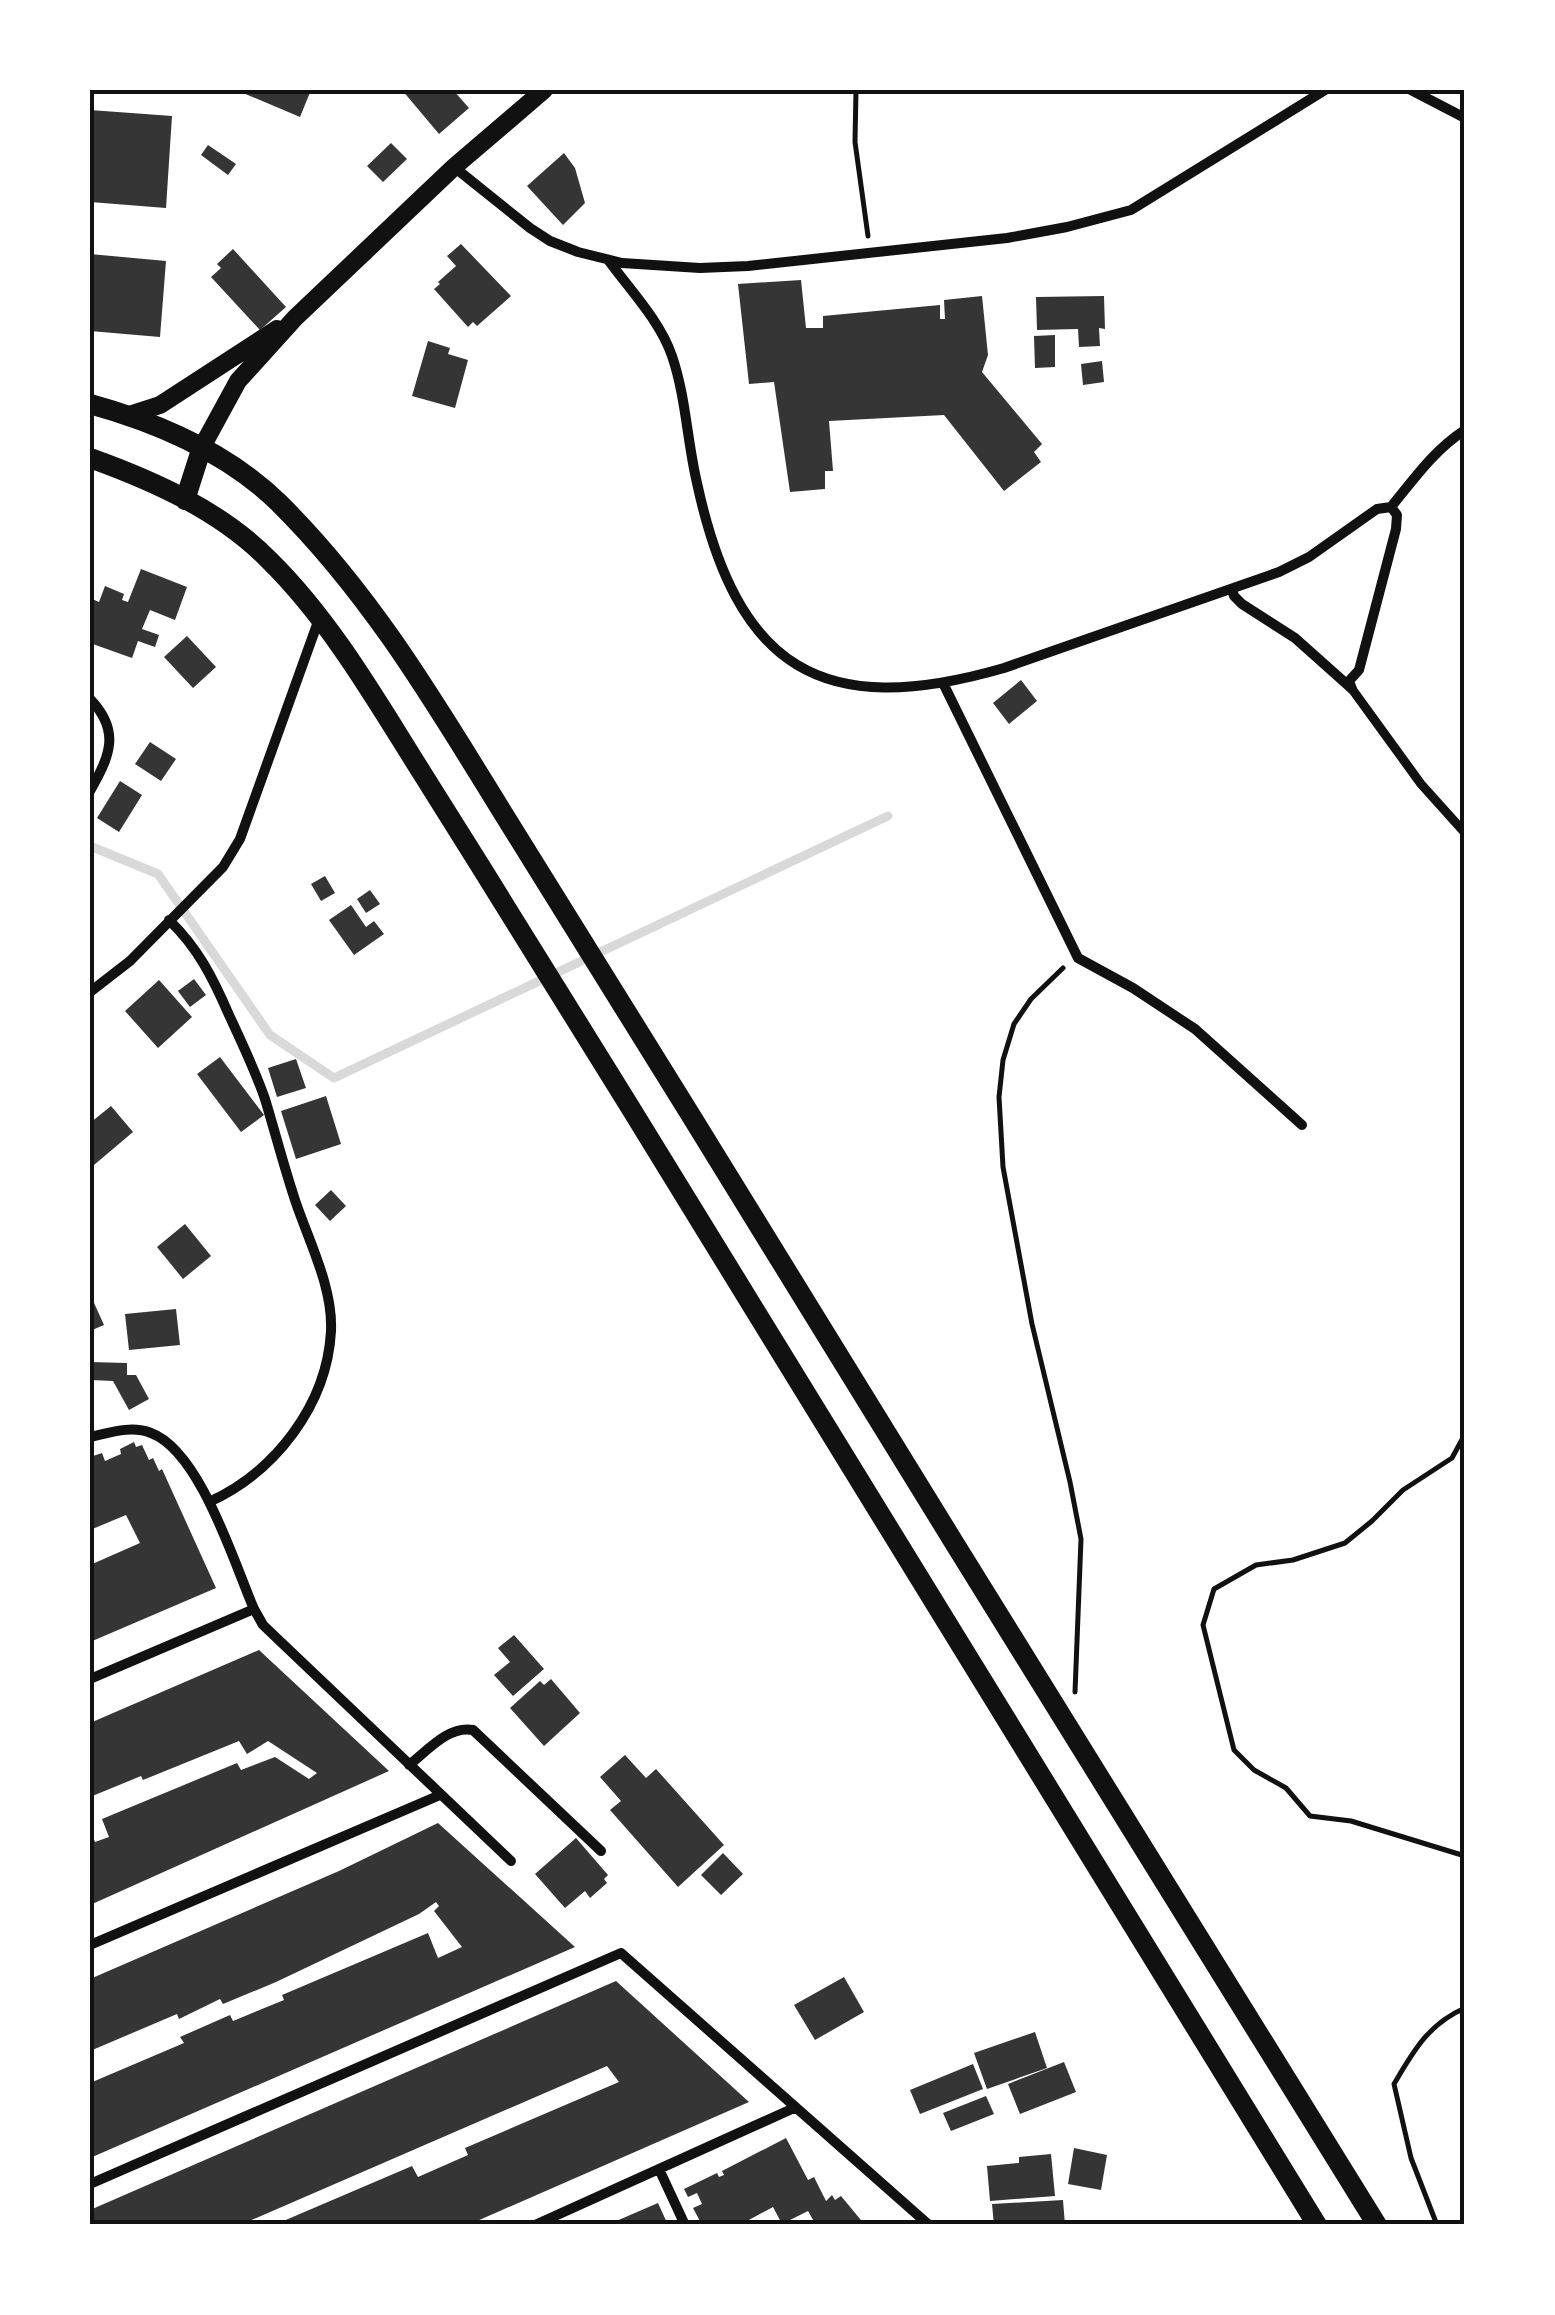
<svg xmlns="http://www.w3.org/2000/svg" width="1555" height="2315" font-family="Ubuntu,sans-serif">
	<style>
		.lines { fill: none; stroke-linecap: round; stroke-linejoin: round }
		.stream { stroke: #d9d9d9; stroke-width: 9 }
		.building { fill: #353535 }
		.path { stroke: #111; stroke-width: 5 }
		.pedestrian { stroke: #111; stroke-width: 9 }
		.minor { stroke: #111; stroke-width: 10 }
		.tertiary { stroke: #111; stroke-width: 18 }
		.secondary { stroke: #111; stroke-width: 20 }
		.neatline { fill: none; stroke: #111; stroke-width: 4 }
	</style>
	<rect width="100%" height="100%" fill="#fff"/>
	<g class="lines">
		<path class="stream" d="M90,846L158,874L270,1035L334,1078L888,816"/>
	</g>
	<path class="building" d="M236,90H311L300,117Z
		M402,90H453L469,108L439,134Z
		M90,110L172,116L166,208L90,202Z
		M391,143L407,159L383,182L367,166Z
		M208,145L236,164L228,175L201,155Z
		M564,153L575,168L585,203L563,225L527,186Z
		M461,244L511,296L477,326L473,322L468,327L434,289L440,284L438,282L456,266L447,256Z
		M233,249L286,307L260,330L211,277L221,268L217,264Z
		M90,254L166,261L160,337L90,331Z
		M801,280L806,328H823V316L940,305V319H945L944,300L982,296L988,355L982,372L1042,444L1034,452L1041,462L1004,491L944,415L829,421L833,471H825V489L790,492L774,382L749,384L738,284Z
		M1104,296L1105,329L1099,328L1100,346L1079,347L1078,329L1037,330L1036,297Z
		M1055,335V367L1035,368L1034,336Z
		M428,341L450,348L448,354L468,360L455,408L412,396Z
		M1102,361L1104,382L1083,385L1081,364Z
		M141,569L187,587L175,620L150,610L142,629L159,635L155,647L138,641L132,658L90,643V598L99,602L105,586L124,594L122,600L128,602Z
		M187,636L216,667L193,688L164,657Z
		M1021,680L1037,701L1009,724L993,703Z
		M150,742L176,759L161,781L135,764Z
		M120,781L142,795L119,832L97,818Z
		M325,876L335,893L321,901L311,884Z
		M370,890L380,904L366,913L357,899Z
		M351,905L366,927L374,921L384,934L354,955L329,920Z
		M194,979L206,995L190,1007L178,991Z
		M159,980L192,1017L158,1048L125,1011Z
		M220,1057L264,1115L241,1132L197,1074Z
		M296,1059L306,1088L277,1097L268,1068Z
		M326,1096L341,1144L296,1159L281,1111Z
		M111,1106L133,1132L94,1165L90,1160V1123Z
		M331,1190L346,1206L330,1221L315,1205Z
		M185,1224L211,1256L183,1279L157,1247Z
		M90,1294L104,1325L90,1331Z
		M176,1309L180,1345L129,1350L125,1314Z
		M90,1362L127,1363V1375H136L149,1399L129,1410L113,1381L90,1380Z
		M134,1442L136,1447L142,1445L149,1460L153,1458L159,1471L162,1469L216,1588L90,1642V1565L140,1543L126,1515L90,1530V1457L102,1453L105,1461L121,1454L120,1449Z
		M514,1635L544,1669L513,1696L494,1675L510,1662L498,1648Z
		M259,1650L389,1771L90,1905V1830L95,1842L109,1837L102,1819L237,1763L241,1770L275,1757L309,1779L317,1773L268,1741L247,1754L239,1741L143,1780L141,1776L90,1797V1723Z
		M551,1679L580,1713L544,1746L510,1708L540,1681L544,1685Z
		M625,1755L646,1778L656,1769L724,1845L678,1887L610,1810L621,1801L600,1777Z
		M438,1823L575,1947L90,2158V2083L184,2043L180,2037L230,2015L233,2021L284,2000L282,1995L428,1933L438,1958L462,1947L434,1911L439,1906L436,1902L419,1914L276,1982L223,2004L220,1999L179,2019L177,2014L90,2051V1979L339,1871Z
		M576,1838L608,1875L604,1879L607,1883L590,1898L585,1891L565,1908L535,1874Z
		M723,1853L743,1874L721,1895L701,1875Z
		M844,1977L864,2012L815,2040L794,2005Z
		M616,1981L749,2102L468,2225H274L412,2166L418,2177L468,2155L465,2148L619,2082L607,2066L240,2225H90V2210Z
		M1035,2032L1047,2068L987,2089L974,2053Z
		M1064,2062L1076,2092L1020,2114L1008,2084Z
		M973,2064L983,2089L920,2114L910,2090Z
		M986,2096L994,2114L951,2131L943,2113Z
		M786,2138L808,2180L814,2177L826,2201L832,2195L835,2200L841,2196L865,2225H816L808,2211L782,2224L773,2207L747,2221L748,2225H702L693,2208L702,2204L697,2193L688,2197L684,2189L717,2173L719,2177L724,2175L722,2171Z
		M1074,2148L1107,2155L1101,2190L1068,2184Z
		M1051,2154L1055,2196L990,2201L987,2166L1019,2163V2157Z
		M1063,2200L1065,2225H994L992,2204Z
		M658,2203L668,2225H607Z"/>
	<g class="lines">
		<path class="path" d="M856,90L855,142L868,236
			M1063,968L1031,999L1014,1024L1003,1060L999,1097L1003,1167L1015,1232L1032,1324L1070,1482L1081,1539L1075,1692
			M1465,1434L1452,1458L1403,1490L1372,1521L1345,1543L1293,1560L1256,1565L1214,1589L1203,1625L1234,1750L1254,1770L1286,1788L1310,1816L1351,1821L1465,1856
			M1437,2225L1411,2158L1394,2084C1413,2052 1428,2024 1465,2008"/>
		<path class="pedestrian" d="M1352,689L1421,784L1465,833"/>
		<path class="minor" d="M1411,90L1465,118
			M454,167L530,228L550,241L578,252L622,263L700,268L748,266L1007,238L1067,227L1131,210L1325,90
			M609,261C631,291 660,321 672,356C686,397 687,441 697,483C737,668 821,721 1004,668L1279,572L1309,557L1377,509L1391,507
			M1232,590L1234,596L1242,604L1295,638L1351,688
			M943,683L1078,958L1133,988L1195,1029L1302,1125
			M1352,689L1349,681L1359,670L1396,529L1397,515L1391,507C1414,479 1434,450 1465,430
			M90,699C121,731 110,756 90,791
			M169,920C198,948 213,978 229,1015C242,1043 255,1070 265,1099C275,1132 284,1167 295,1200C309,1242 333,1287 331,1331C327,1405 275,1472 209,1502
			M90,992L130,961L223,867L240,839L319,619
			M90,1437C109,1433 131,1425 151,1433C200,1451 234,1563 254,1609L263,1625L511,1861
			M90,1679L254,1609
			M409,1765C427,1751 449,1725 473,1730L601,1851
			M90,1945L440,1795
			M659,2169L685,2225
			M90,2184L621,1953L929,2225
			M535,2225L794,2108"/>
		<path class="tertiary" d="M129,415L160,405L277,329
			M202,447L238,381L295,318L454,167L544,90"/>
		<path class="secondary" d="M90,404C159,423 227,452 279,503C369,592 432,698 498,805C563,908 627,1011 690,1114C918,1485 1147,1855 1377,2225
			M90,458C154,481 221,511 269,560C331,621 376,700 422,773C492,884 561,996 630,1107C859,1480 1088,1852 1317,2225
			M185,500L202,447"/>
	</g>
	<rect width="1555" height="2315" fill="none" stroke="#ffffff" stroke-width="185"/>
	<rect x="92" y="92" width="1370" height="2130" class="neatline"/>
</svg>
